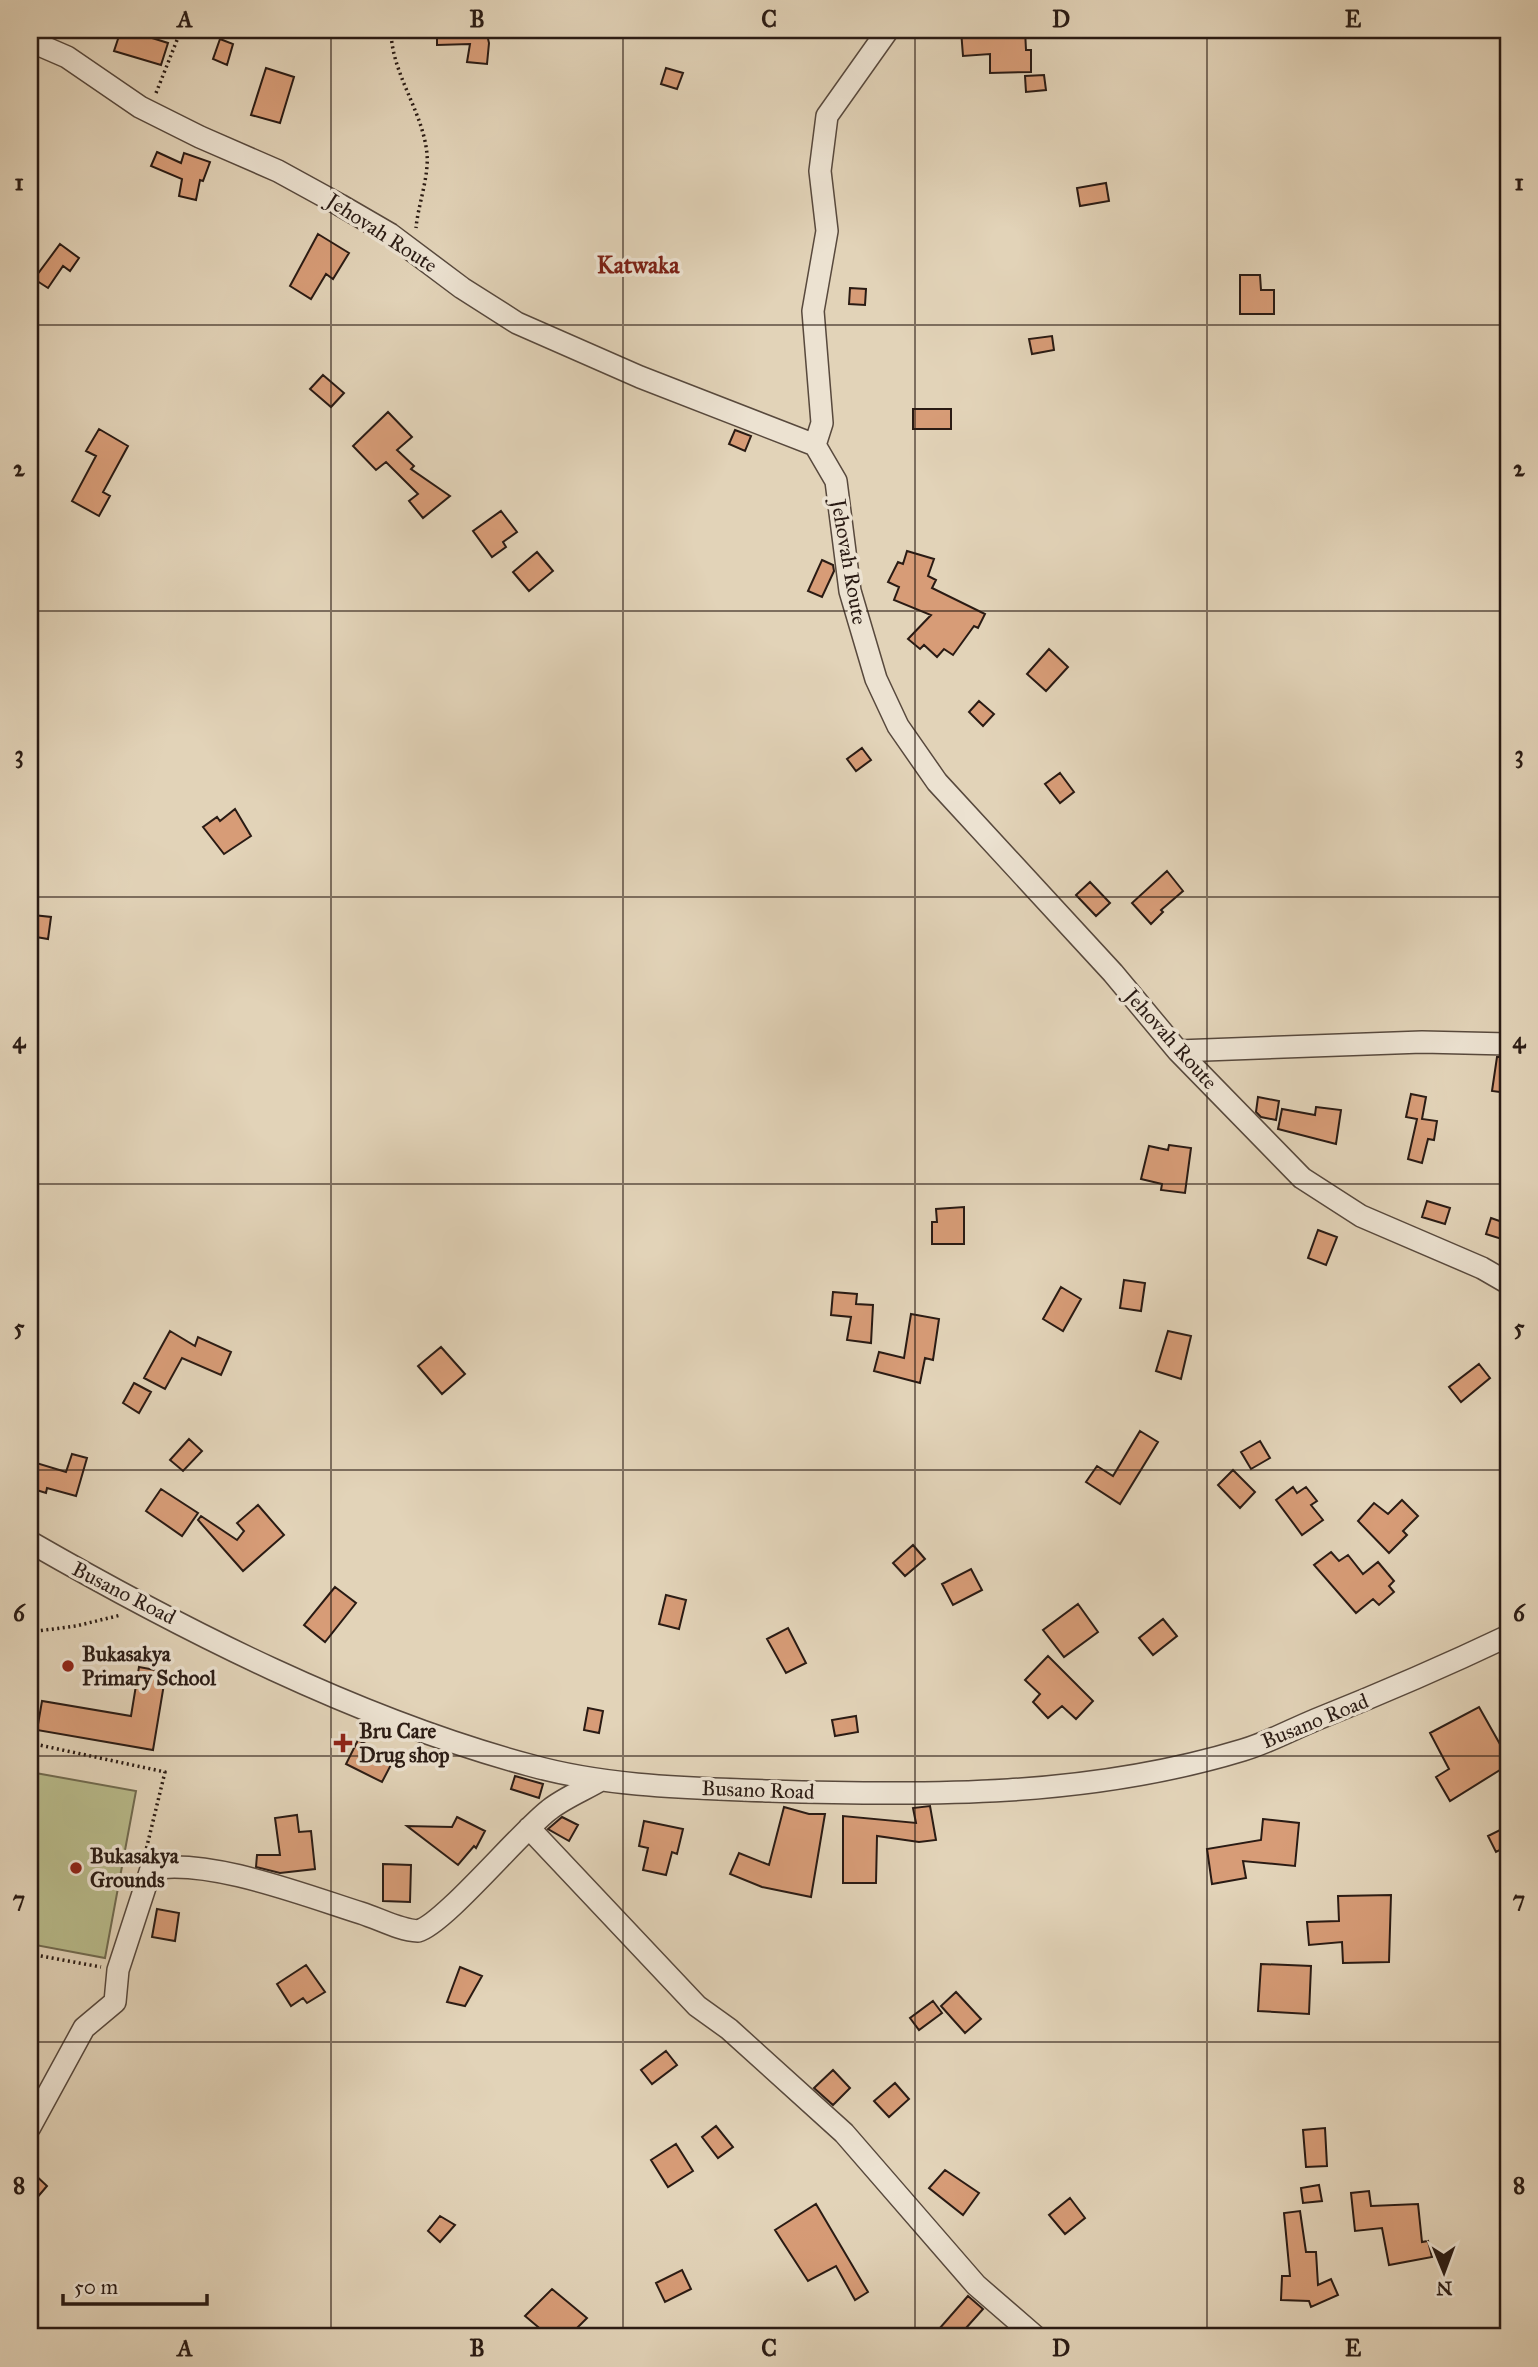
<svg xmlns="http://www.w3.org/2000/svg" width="1538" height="2367" font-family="'IM FELL Great Primer',serif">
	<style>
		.garden { fill: #b8bb8b; stroke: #716b50; stroke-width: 2 }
		.building { fill: #d79c77; stroke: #2a1b14; stroke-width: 2 }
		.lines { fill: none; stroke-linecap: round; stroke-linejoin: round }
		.minor-casing { stroke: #58493d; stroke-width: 24 }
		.path { stroke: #2a1b14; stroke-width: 3.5; stroke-dasharray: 2 3.5; stroke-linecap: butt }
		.minor { stroke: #ece2d1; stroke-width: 21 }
		.grid { fill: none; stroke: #2a1b14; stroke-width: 2; stroke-opacity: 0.55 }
		.poi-dot { fill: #8f2418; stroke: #ece2d1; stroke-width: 2.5 }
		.labels { text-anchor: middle; stroke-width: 7; stroke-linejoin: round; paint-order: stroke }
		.street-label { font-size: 21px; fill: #2a1b14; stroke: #ece2d1 }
		.poi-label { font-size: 21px; font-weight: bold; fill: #2a1b14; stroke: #ece2d1; text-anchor: start }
		.quarter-label { font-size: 24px; font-weight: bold; fill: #7a1f14; stroke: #ece2d1 }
		.neatline { fill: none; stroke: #2a1b14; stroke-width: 2.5 }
		.grid-label { font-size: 23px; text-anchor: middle; font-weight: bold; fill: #2a1b14 }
	</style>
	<rect width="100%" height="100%" fill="#e2d3b8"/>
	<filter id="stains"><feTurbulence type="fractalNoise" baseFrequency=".00286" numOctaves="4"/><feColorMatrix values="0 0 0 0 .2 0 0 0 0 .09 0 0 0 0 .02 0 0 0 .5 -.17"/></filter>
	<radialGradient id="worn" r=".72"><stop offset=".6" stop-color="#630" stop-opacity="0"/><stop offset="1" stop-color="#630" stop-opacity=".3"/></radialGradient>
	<path class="garden" d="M30,1772L136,1791L105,1958L30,1944Z"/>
	<path class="building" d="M121,30H151L149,37L168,43L161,65L114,51Z
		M437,30H486L489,43L487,64L467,62L470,44L437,45Z
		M961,30H1025L1026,50H1031V72L990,73V54L963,56Z
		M220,39L233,44L227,65L213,59Z
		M266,68L294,77L280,123L251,115Z
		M666,68L683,73L677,89L661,84Z
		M1044,75L1046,90L1026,92L1025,76Z
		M157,152L181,163L184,153L210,162L203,181L200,180L196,200L179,196L182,179L151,166Z
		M1106,183L1109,201L1080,206L1077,188Z
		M318,234L349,253L333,279L326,274L311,299L290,286Z
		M60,244L79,258L70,271L63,266L48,288L34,279Z
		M1240,275H1260L1261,290H1274V314H1240Z
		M850,288L866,289L865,305L849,304Z
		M1052,336L1054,350L1032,354L1029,339Z
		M323,375L344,393L331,407L310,389Z
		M913,409H951V429H913Z
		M388,412L412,437L397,450L414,466L411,469L450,496L423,518L409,501L418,494L386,462L376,470L353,446Z
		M99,429L128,446L103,492L110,496L99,516L72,501L96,456L86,451Z
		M735,430L751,436L745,451L729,444Z
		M501,511L517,532L503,542L506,547L492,557L473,531Z
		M907,551L934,559L928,576L936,580L932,588L985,614L978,628L974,626L953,655L944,649L937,657L924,645L920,649L908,639L931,615L894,600L899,587L888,582L898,562L903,564Z
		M537,552L553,571L529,591L513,572Z
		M822,560L833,565L834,571L822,597L808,591Z
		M1049,649L1068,667L1046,691L1027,674Z
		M979,701L994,714L983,726L969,712Z
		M862,748L871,760L856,771L847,759Z
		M1060,773L1074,792L1060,803L1045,784Z
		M235,809L251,836L224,854L203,827L217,817L220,821Z
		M1167,871L1183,891L1161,910L1163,912L1151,924L1132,903Z
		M1090,882L1110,903L1096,916L1076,895Z
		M33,915L51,917L48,939L30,936Z
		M1497,1057H1508V1093L1492,1091Z
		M1411,1094L1426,1097L1422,1119L1437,1121L1434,1140L1428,1139L1422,1163L1408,1159L1417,1119L1406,1117Z
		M1258,1097L1279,1101L1276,1120L1261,1117L1256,1112Z
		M1316,1107L1341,1110L1336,1144L1278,1129L1282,1109L1315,1115Z
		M1169,1145L1191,1148L1185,1193L1161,1190L1162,1184L1141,1179L1149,1146L1168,1150Z
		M1427,1201L1450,1208L1445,1224L1422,1217Z
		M964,1207V1244H932V1222H937L936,1209Z
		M1491,1218L1508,1224V1241L1486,1234Z
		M1318,1230L1337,1237L1326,1265L1308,1258Z
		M1124,1280L1145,1283L1141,1311L1120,1308Z
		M1061,1287L1081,1299L1063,1331L1043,1319Z
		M833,1292L857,1294L856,1304L873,1305L871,1343L847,1340L851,1317L831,1315Z
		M911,1314L939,1319L933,1360L925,1358L920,1383L874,1371L879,1352L904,1358Z
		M170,1331L195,1346L198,1337L231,1352L221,1375L182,1358L165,1389L144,1378Z
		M1168,1331L1191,1336L1181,1379L1156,1371Z
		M441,1347L465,1374L442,1394L418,1366Z
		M1479,1364L1490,1378L1461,1402L1449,1387Z
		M134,1383L151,1392L139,1413L123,1403Z
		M1140,1431L1158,1442L1120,1504L1086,1482L1097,1466L1113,1476Z
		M189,1439L202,1451L183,1471L170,1460Z
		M1260,1441L1270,1458L1251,1469L1241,1452Z
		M72,1454L87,1458L76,1496L47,1488L46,1493L30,1488V1461L66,1472Z
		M1233,1470L1255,1492L1240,1508L1218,1485Z
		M1293,1487L1297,1493L1306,1487L1317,1501L1311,1505L1323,1520L1302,1535L1276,1500Z
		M161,1489L198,1513L182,1536L146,1511Z
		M1402,1500L1418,1516L1403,1531L1407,1535L1389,1553L1358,1521L1374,1503L1388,1514Z
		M258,1505L284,1535L243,1571L198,1520L201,1516L237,1540L244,1531L237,1523Z
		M913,1545L925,1559L905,1576L893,1563Z
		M1331,1552L1339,1561L1348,1555L1363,1574L1378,1562L1394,1581L1389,1586L1394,1592L1379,1605L1373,1599L1356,1613L1314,1565Z
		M971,1569L982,1590L953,1605L942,1584Z
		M335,1587L356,1603L325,1642L304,1625Z
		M666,1595L686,1600L679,1629L659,1624Z
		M1078,1604L1098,1632L1064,1657L1043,1630Z
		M1163,1619L1177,1636L1153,1655L1139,1638Z
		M788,1628L806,1663L786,1673L767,1639Z
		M1048,1656L1093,1701L1076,1719L1062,1706L1048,1718L1033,1702L1040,1694L1025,1680Z
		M139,1667L166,1672L153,1750L37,1730L42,1701L131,1716Z
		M1479,1707L1501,1746L1508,1741V1765L1450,1801L1436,1777L1449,1769L1430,1733Z
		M588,1708L603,1711L599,1733L584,1730Z
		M856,1716L858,1732L835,1736L832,1720Z
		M358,1740L394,1759L382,1782L346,1764Z
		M515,1776L543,1784L539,1798L511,1789Z
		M930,1806L936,1840L919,1842L877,1836L876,1883H843V1816L916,1823L913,1808Z
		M784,1807L809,1814H825L811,1897L762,1887L730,1874L739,1853L769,1865Z
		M297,1815L299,1832L311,1831L315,1869L280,1873L256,1867L257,1855H280L275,1818Z
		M457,1817L485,1831L476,1848L474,1846L458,1865L407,1826L452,1827Z
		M562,1817L578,1825L569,1841L548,1829Z
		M1263,1819L1299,1823L1295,1866L1243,1861L1246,1878L1212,1884L1207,1849L1261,1840Z
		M644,1821L683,1829L677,1854L672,1852L666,1875L643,1870L648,1848L639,1846Z
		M1508,1826V1846L1496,1852L1488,1836Z
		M383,1864L411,1865L410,1902L383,1901Z
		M1391,1895L1389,1962L1343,1963L1342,1942L1309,1945L1307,1922L1339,1921L1338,1896Z
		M157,1909L179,1913L175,1941L152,1937Z
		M1261,1964L1311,1966L1309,2014L1258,2011Z
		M306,1965L325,1992L307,2003L303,1998L291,2006L277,1984Z
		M460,1967L482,1976L465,2006L447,2002Z
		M956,1992L981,2019L965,2033L941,2006Z
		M933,2001L942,2013L919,2030L910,2018Z
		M666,2051L677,2065L652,2084L641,2070Z
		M833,2070L850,2088L833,2105L814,2088Z
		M895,2083L909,2099L889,2117L874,2101Z
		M716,2126L733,2147L718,2158L702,2137Z
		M1325,2128L1327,2166L1306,2167L1303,2130Z
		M676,2144L693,2171L668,2187L651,2160Z
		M30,2170L47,2186L30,2206Z
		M945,2170L979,2193L963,2215L929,2188Z
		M1319,2185L1322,2201L1303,2203L1301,2188Z
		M1369,2191L1371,2206L1418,2204L1422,2242L1428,2241L1432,2257L1389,2265L1382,2228L1355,2231L1351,2193Z
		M1070,2198L1085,2218L1065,2234L1049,2215Z
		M816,2204L868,2292L855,2300L836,2266L808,2281L775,2230Z
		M1300,2211L1306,2252H1316L1318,2285L1331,2279L1338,2295L1311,2307L1309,2301L1281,2300L1282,2276H1290L1284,2213Z
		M440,2216L455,2225L440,2242L428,2231Z
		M682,2270L691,2289L665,2302L656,2283Z
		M552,2289L587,2318L568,2337H550L525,2316Z
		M968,2296L983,2309L958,2337H932Z"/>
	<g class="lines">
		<g class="minor-casing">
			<path id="minor" d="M30,41L67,57L140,107L200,137L278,171L340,205L390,234L462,288L517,323L640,377L815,445L836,481L850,591L876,679L898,726L937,782L1113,973L1178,1051L1302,1178L1361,1216L1482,1268L1508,1283
				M815,445L822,423L813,311L827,231L820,171L827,116L888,30
				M1178,1051L1422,1042L1508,1044
				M30,1542C183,1630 358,1719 529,1765C607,1787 689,1788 769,1791C929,1796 1089,1797 1243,1750C1267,1743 1291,1730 1315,1720C1380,1694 1445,1666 1508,1636
				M529,1828L697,2006L729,2029L844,2133L976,2285L1036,2337
				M30,2127L84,2028L115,2002L118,1970L151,1869C209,1858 304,1895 361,1913C380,1919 399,1930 418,1931C444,1924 520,1832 549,1810C564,1798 584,1790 601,1780"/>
		</g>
		<path class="path" d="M391,30C391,73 423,111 427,154C429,177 418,205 416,228
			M156,93L181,30
			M30,1632L76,1626L121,1615
			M30,1743L165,1772L146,1850
			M30,1954L101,1967"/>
		<use href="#minor" class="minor"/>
	</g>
	<path class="grid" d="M331,30V2337M623,30V2337M915,30V2337M1207,30V2337M30,325H1508M30,611H1508M30,897H1508M30,1184H1508M30,1470H1508M30,1756H1508M30,2042H1508"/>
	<g class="poi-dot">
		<circle cx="68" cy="1666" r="7"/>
		<path d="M339.5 1732.5h7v7h7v7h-7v7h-7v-7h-7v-7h7z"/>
		<circle cx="76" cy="1868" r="7"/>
	</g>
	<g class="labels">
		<g class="street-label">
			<text transform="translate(382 233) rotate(33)" y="7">Jehovah Route</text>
			<text transform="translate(849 562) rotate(80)" y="7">Jehovah Route</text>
			<text transform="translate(1171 1039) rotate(48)" y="7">Jehovah Route</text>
			<text transform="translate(124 1593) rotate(27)" y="7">Busano Road</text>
			<text transform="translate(1315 1721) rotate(-22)" y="7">Busano Road</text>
			<text transform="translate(758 1790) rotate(2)" y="7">Busano Road</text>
		</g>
		<g class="poi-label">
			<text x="82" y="1661">Bukasakya<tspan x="82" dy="24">Primary School</tspan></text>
			<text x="359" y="1738">Bru Care<tspan x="359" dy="24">Drug shop</tspan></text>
			<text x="90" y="1863">Bukasakya<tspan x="90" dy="24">Grounds</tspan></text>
		</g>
		<g class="quarter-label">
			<text x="638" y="273">Katwaka</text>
		</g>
	</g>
	<rect width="1538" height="2367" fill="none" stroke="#e2d3b8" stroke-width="77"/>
	<g transform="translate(1444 2272) rotate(179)" stroke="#ece2d1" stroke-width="5" paint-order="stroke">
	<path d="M0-5L12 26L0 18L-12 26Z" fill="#2a1b14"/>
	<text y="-10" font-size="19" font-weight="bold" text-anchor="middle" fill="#2a1b14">N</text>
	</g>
	<path d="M63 2294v10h144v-10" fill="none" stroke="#2a1b14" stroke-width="3.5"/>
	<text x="74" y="2294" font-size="21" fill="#2a1b14" stroke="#ece2d1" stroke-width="5" paint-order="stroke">50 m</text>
	<rect x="38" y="38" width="1462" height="2290" class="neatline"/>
	<g class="grid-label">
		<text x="185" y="27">A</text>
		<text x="477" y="27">B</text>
		<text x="769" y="27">C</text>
		<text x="1061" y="27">D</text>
		<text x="1353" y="27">E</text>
		<text x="19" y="190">1</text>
		<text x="1519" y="190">1</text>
		<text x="19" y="476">2</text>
		<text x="1519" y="476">2</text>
		<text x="19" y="762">3</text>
		<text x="1519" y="762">3</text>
		<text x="19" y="1048">4</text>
		<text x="1519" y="1048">4</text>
		<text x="19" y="1335">5</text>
		<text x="1519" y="1335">5</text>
		<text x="19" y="1621">6</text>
		<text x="1519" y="1621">6</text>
		<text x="19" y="1907">7</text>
		<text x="1519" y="1907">7</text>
		<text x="19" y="2193">8</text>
		<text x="1519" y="2193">8</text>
		<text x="185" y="2356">A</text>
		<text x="477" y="2356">B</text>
		<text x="769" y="2356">C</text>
		<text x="1061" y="2356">D</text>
		<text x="1353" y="2356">E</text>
	</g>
	<rect width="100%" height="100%" filter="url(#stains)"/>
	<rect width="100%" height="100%" fill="url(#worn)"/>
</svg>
